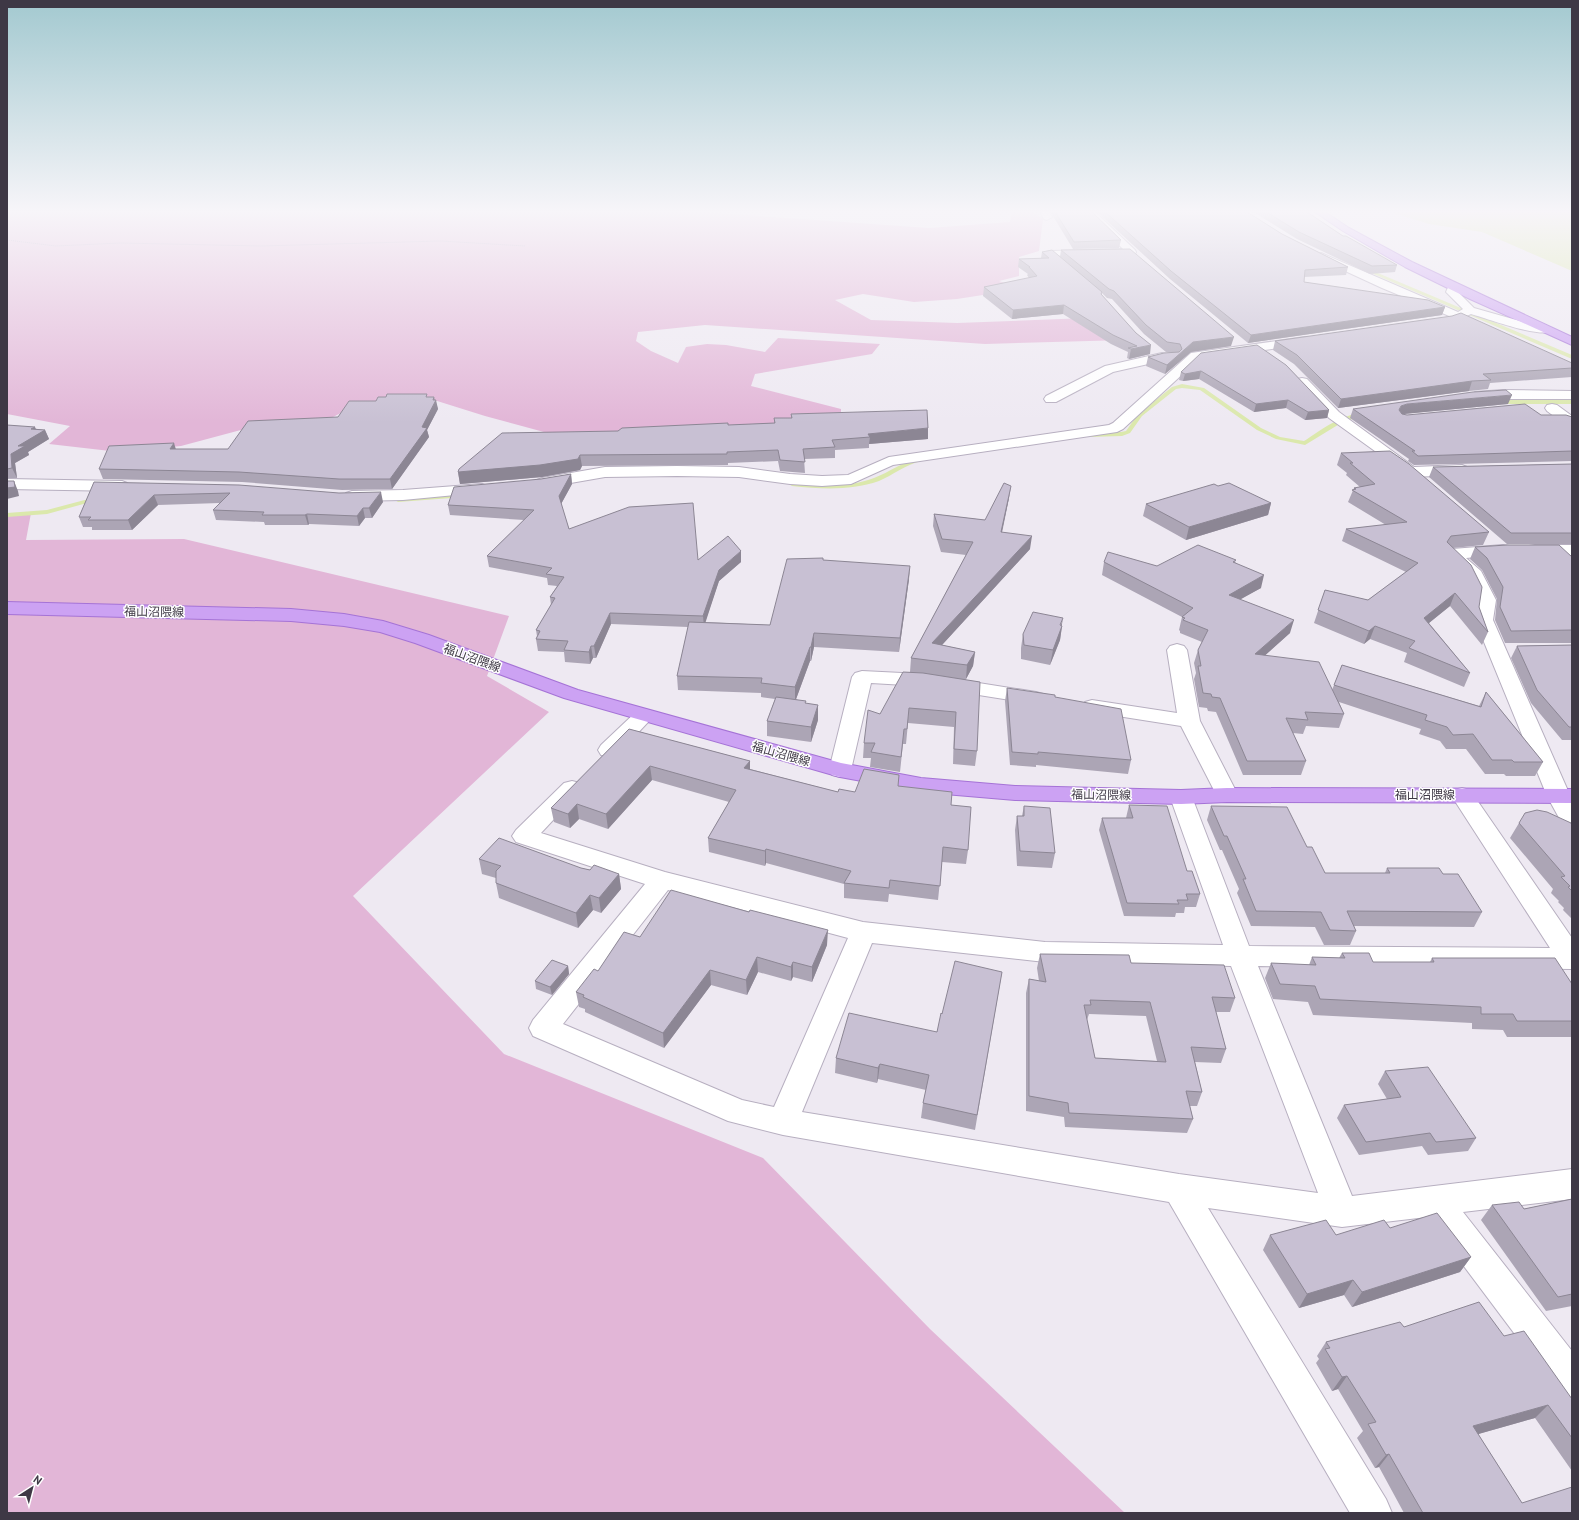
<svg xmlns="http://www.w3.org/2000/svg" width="1579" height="1520" font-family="'PT Sans','Noto Sans JP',sans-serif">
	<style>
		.green { fill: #e2b6d7 }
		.water { fill: #dbe8ac }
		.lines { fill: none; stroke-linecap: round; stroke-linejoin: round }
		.stream { fill: #dbe8ac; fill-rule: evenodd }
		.minor-casing { stroke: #b7afc0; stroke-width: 2 }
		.primary-casing { stroke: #a573d6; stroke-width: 2 }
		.path { stroke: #ad9fbd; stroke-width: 1; stroke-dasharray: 1 1; stroke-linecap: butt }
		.minor { fill: #fff; fill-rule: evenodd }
		.primary { fill: #cca2f3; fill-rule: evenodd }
		.wall { fill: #aca5b5; fill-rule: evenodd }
		.shaded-wall { fill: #8c8694 }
		.building { fill: #c8c0d3; stroke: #8c8694; fill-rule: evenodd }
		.labels { text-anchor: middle; stroke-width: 3; stroke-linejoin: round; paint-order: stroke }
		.street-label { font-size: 12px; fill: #3e3845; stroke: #fff }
	</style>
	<rect width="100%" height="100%" fill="#eee9f2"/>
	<path class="green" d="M7,210H698L702,212L929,228L1010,222L1012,211L1033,212L1043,219L1039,251L1019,257V276L999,281L1017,287L1015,290L957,299L914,302L863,294L835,300L871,320L957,323L1087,318L1126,340L985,344L705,325L638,332L636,341L651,351L678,363L686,347L707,344L726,345L765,352L778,338L880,344L872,354L755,374L751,386L841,409V417L699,430L555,435L485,416L434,400L352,407L318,425L252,427L181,446L119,452L49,444L70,426L7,414Z
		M31,513L26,540L184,539L509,616L487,676L549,712L353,896L504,1054L763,1158L930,1329L1125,1513H7V514Z"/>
	<path class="water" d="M1385,210H1572V271L1482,232L1429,224Z"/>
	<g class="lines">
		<path class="stream" d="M1364,268H1366L1572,355V359L1364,270Z
			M1182,384L1204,388L1261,428L1280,437L1304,441C1317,433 1350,407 1365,416L1362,418L1346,420L1305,445L1276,439L1257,430L1200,390L1182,388L1176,389L1142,416L1130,433L1122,436L1088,437L1085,435L1088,433L1121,432L1126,431L1138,414L1172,387Z
			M1572,400V404H1498L1495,402L1498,400Z
			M919,458L921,459V461C905,465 893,475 879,481C850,491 821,489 792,486L789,484L792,482C819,485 848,488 874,478C890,472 902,462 919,458Z
			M463,494L465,495V497L398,502L395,500L398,498Z
			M96,497L99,499L98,500L47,514L7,517V513L47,510Z"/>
		<g class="minor-casing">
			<path id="minor" d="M1039,210H1047L1052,217L1047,220L1044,219Z
				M1084,210H1093L1135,250L1136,252L1135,254L1047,256L1046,254L1047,252L1051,251L1123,249Z
				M1321,253L1458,312L1463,309L1446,292L1449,285H1457L1458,287L1457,291L1474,308L1527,323L1550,328L1552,330L1550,332C1534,336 1488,319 1471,314L1462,318H1454L1382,288L1317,258L1316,256Z
				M1305,337L1309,338L1311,341L1309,344L1199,359L1123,429L1117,432L893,465L851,484L822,486L790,484L739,477L677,476L605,477L542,488L537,486L534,483L537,480L542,478L605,467L677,466L739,467L790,474L822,476L848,475L889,457L1109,425L1113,423L1191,353Z
				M1162,353L1166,354L1168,357L1166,360L1113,372L1056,402H1046L1044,399L1046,396L1105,366Z
				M1302,378L1307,379L1339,412L1414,467L1462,465L1467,467L1470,470L1467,473L1462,475L1411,477L1406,475L1404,472L1329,418L1295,382L1297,379Z
				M1503,390L1572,391V399H1480L1475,398L1473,395L1475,392Z
				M1552,404L1557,405L1572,416V427L1567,426L1547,411L1545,408L1547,405Z
				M7,479L122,481L127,483L130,486L127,489L122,491L7,489Z
				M482,484L487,486L490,489L487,492L403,500L352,501L346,499L344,496L346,493L352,491L403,490Z
				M1503,545L1509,546L1512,550L1509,554L1466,558L1481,571L1496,600L1493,620L1572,800V829L1564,827L1547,796L1475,620L1478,600L1467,577L1443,554L1446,550L1452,549Z
				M1535,545H1572V555H1535L1529,554L1526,550L1529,546Z
				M1177,644L1184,646L1187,650L1200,721L1238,795L1235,800L1227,802L1219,800L1181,726L1092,712L1085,710L1082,706L1085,702L1092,700L1177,713L1167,650L1170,646Z
				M862,671L922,674L1036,692L1043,694L1046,698L1043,702L1036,704L922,686L871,683L851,770L848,775L840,777L832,775L829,770L852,677L855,673Z
				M644,709L651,711L654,715L651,719L617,755L609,757L601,755L598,750L601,745L637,711Z
				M572,781L580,783L583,788L541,833L665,872L863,922L1045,942L1223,945L1170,797L1173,792L1181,790L1189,792L1192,797L1249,946L1550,948L1451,795L1454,790L1462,788L1470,790L1572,938V969L1258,966L1352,1196L1572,1169V1199L1463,1212L1572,1351V1398L1559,1393L1427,1217L1342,1227L1208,1208L1386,1499L1392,1513H1350L1169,1202L783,1135L728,1121L533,1036L529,1028L533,1020L645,884L516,842L512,836L516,830L564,783ZM668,890L848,938L774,1107L742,1100L563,1024ZM872,943L1045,962L1231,966L1318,1193L1179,1174L802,1112Z"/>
		</g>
		<g class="primary-casing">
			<path id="primary" d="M1312,210H1322L1349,228L1412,262L1572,337V345L1470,299L1405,267L1343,231Z
				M7,602L291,609L344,614L383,621L429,635L578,690L841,763L921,778L1015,786L1181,790L1227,788L1572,789V803L1227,802L1181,804L1015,800L921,792L840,777L564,698L415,643L380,632L344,626L291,621L7,614Z"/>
		</g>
		<path class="path" d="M7,240L56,246L120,243L261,246L441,241L525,246"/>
		<use href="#minor" class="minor"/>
		<use href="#primary" class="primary"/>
	</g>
	<path class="wall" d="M1048,210H1090L1121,240L1119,248L1073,249L1053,216Z
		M1095,210H1244L1282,234L1348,267L1346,275L1304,277V282L1445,307L1442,315L1248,343L1170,279Z
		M1250,210H1304L1343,236L1397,265L1395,272L1370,274L1297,239Z
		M1061,250L1231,346L1191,352L1165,374L1146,366L1148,357L1174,353L1166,352L1144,334L1112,299L1107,298L1102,293L1101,294L1150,354L1129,359L1127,358L1128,352L1111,344L1063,314L1012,319L983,296L984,287L1029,278L1027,275L1028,274L1018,267L1019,259L1041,258L1042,252L1060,257Z
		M1275,341L1572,363V377L1490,383L1488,389L1469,391L1338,408L1294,364L1273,350Z
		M1286,365L1329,410L1327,418L1305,420L1286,408L1254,412L1199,379L1183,381L1179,380L1181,372Z
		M428,397L435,400L438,409L427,430L429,437L392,489L342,490L242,482L103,479L99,469L176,449H228L338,417L376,401Z
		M1508,404L1402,414L1407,415H1541L1572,417V461L1414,465L1408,461L1409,459L1350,418L1353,409Z
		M791,414L928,439L869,444V448L835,450V458L804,459L805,473L780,471L778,461L728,463V465L582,466L580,470L542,477L460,484L458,472L618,431L774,423V418H791Z
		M7,425L45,430L49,439L28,452L29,455L15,463L17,478H7Z
		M1341,453L1489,532L1483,545L1453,548L1479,607L1488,632L1482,645L1450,606L1429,623L1470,673L1464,687L1404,662L1407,653L1370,639L1364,644L1314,623L1325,590L1368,600L1406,572L1342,541L1346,529L1386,525L1348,502L1354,488L1360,487L1346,475L1347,473L1337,465Z
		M1572,464V544H1507L1429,477L1433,467Z
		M571,474L572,484L561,504L569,529L698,560L741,562L719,581L705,622L770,625L823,560L909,579L899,652L814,647L811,661H810L796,699L806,704L818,705V720L811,742L767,736V721L775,699L761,697V693L678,690L677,676L688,627L611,624L596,658H593L590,664L565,662L564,652L538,651L536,639L537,636L536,630L551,605L550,597L557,586L548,585L547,578L489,567L487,556L524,520L450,515L448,505L541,479Z
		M94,482L383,502L372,518H365L359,526L309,524L308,525H265L264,522L216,520L213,510L220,503L158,505L132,530H92V527H83L79,517Z
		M1218,486L1271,503L1268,515L1186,540L1143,516L1146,504Z
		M1009,498L1002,533L1030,549L942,645L975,652L973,666L966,679L977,751L975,766L953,764L954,727L908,723L906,744H903L900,772L870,767L871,758H863L864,743L880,714L910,672L911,658L966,555L941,552L933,526L934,514L985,520Z
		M1475,547L1572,557V643H1505L1495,620L1497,599L1482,570L1470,559Z
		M1236,560L1235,562L1261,588L1240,599L1290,633L1265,655L1332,690L1342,665L1479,706L1486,692L1543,762L1535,776H1506L1504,774H1485L1466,749H1446L1440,741L1419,734L1421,729L1339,702L1344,714L1339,728L1306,726L1303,734L1293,733L1306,761L1301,775H1243L1216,712L1208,711L1207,708L1199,707L1194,679L1196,673L1194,663L1198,650L1202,642L1180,633V631L1179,630L1182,617L1102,575L1104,562L1157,566Z
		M1062,626L1060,640L1050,665L1021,659V648L1023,634Z
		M1572,645V740H1562L1531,703L1511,658L1517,646Z
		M1007,688L1055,697L1131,760L1128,774L1036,765V767L1010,765L1005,701Z
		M629,729L750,761V769L838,792H855L898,786L951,805L968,850L966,864L942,862L938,900L889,894L888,902L844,898V884L766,863L765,866L709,852L708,838L729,802L652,780L608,829L579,819L570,828L554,822L551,808Z
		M1129,805L1187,871L1200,894L1196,907H1185L1184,913H1176L1175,917L1124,916L1099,830L1102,818H1126Z
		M1024,806L1055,853L1052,868L1017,866L1015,830L1017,816H1022Z
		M1211,806L1307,847L1325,873H1385L1387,868L1443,874L1482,912L1474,927L1354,926L1356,931L1350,945H1324L1315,927L1251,926L1237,893L1239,889L1222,850H1220L1207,820Z
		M1519,823L1572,825V919L1563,910L1564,908L1558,902L1559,901L1551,893L1553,889L1510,838Z
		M479,859L581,868L590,870L619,874L621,889L601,913L593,910L578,928L499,898L496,883V878L482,874Z
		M640,937L827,945L812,982L793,977L791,981L758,972L747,995L711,985L664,1048L585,1012V1009L579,1007L576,992L598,971Z
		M1342,953L1373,962H1430L1432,958L1572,984V1037H1507L1503,1030L1472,1029V1023L1313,1015L1308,1002L1273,999L1265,978L1271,963L1309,965L1312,957L1339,958Z
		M1040,954L1131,963L1235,998L1230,1012H1216L1226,1049L1221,1063L1195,1062L1202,1092L1197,1106H1190L1193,1119L1187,1133L1065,1127L1064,1117L1026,1111V993L1029,979L1039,981L1037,968ZM1089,1014L1146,1016L1157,1061L1095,1058L1087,1020Z
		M568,966L569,974L552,995L536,989L535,981Z
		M1002,972L975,1130L921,1118L923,1103L926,1090L878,1079L877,1083L835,1073L836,1058L937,1032L942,1014Z
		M1385,1071L1476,1138L1468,1151L1428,1155L1422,1146L1359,1155L1337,1118L1344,1105L1387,1099L1378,1084Z
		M1572,1199V1306L1546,1311L1481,1220L1492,1205L1524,1209Z
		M1390,1228L1471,1257L1460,1272L1352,1307L1344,1295L1299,1308L1263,1250L1270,1235H1336Z
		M1404,1327L1504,1336L1572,1399V1471L1535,1418L1478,1434L1522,1503L1572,1513H1404L1379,1467L1375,1468L1357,1438L1363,1431L1338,1389L1332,1391L1316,1363L1319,1359L1317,1356L1326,1342Z"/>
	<path class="shaded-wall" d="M1064,305L1063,314L1012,319L1013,310Z
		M1445,307L1442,315L1248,343L1251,335Z
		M1234,337L1231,346L1191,352L1165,374L1167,365L1193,342Z
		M1151,345L1150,354L1129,359L1131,349Z
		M1201,371L1199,379L1183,381L1185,374Z
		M1472,381L1469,391L1338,408L1341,399Z
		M1512,395L1508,404L1404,414L1398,415L1401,406L1407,404Z
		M434,397L435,401L436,400L438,409L427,430L429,437L392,489L390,479L422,427Z
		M1288,400L1286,408L1254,412L1256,404Z
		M1329,410L1327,418L1305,420L1308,412Z
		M35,427L38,434L45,430L49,439L28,452L29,455L15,463L17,478L12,468L11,454L18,446L31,429Z
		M928,428V439L869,444L870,437L868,434Z
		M174,443L177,453L170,449Z
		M580,455L582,466L580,470L542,477L460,484L458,472Z
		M571,474L572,484L560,506L559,496Z
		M14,481L18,491L19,496L7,499V488Z
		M1011,486L1009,498L999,545L1001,532Z
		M381,492L383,502L372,518L369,508Z
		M154,495L158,505L132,530L128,520Z
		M1271,503L1268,515L1186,540L1189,527Z
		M363,508L365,518L359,526L357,516Z
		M307,514L309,524L308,525L305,515Z
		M1032,536L1030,549L931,657L932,643Z
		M741,551V562L719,581L704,627L703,616L719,570Z
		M910,566L909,579L899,652L900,638Z
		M1264,575L1261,588L1225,608L1229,595Z
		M1455,593L1450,606L1419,631L1424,618Z
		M610,613L611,624L596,658L594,646Z
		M1063,618L1061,630L1062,626L1060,640L1050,665L1053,650Z
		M1294,620L1290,633L1251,668L1255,654Z
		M1375,626L1370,639L1364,644L1369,631Z
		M814,633V647L811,661V647Z
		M591,646L593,658L590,664L589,652Z
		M810,647V661L795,702V687Z
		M975,652L973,666L966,679L967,665Z
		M818,705V720L811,742V727Z
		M750,761V775L744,768Z
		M650,766L652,780L608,829L606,814Z
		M577,804L579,819L570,828L568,814Z
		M766,849V863L765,866V851Z
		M619,874L621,889L601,913L599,898Z
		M590,895L593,910L578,928L576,913Z
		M828,930L827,945L812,982V967Z
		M757,957L758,972L747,995L746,980Z
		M793,962V977L791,981V967Z
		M568,966L569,974L552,995L550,987Z
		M710,970L711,985L664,1048L663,1033Z
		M880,1064L878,1079L877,1083L878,1068Z
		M1471,1257L1460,1272L1352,1307L1362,1292Z
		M1353,1280L1344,1295L1299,1308L1307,1294Z
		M1347,1376L1338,1389L1332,1391L1342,1377Z
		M1548,1405L1535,1418L1461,1439L1473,1426Z
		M1389,1454L1379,1467L1375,1468L1386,1455Z"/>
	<path class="building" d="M1054,210H1090L1121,240L1074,242Z
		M1103,210H1244L1282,234L1348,267L1305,270L1304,282L1428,300L1445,307L1251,335L1171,271Z
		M1263,210H1304L1343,236H1346L1397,265L1372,266L1299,232Z
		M1130,249L1234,337L1193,342L1167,365L1148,357L1164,353L1179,352L1182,349L1180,344L1167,342L1146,325L1114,291L1109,289L1061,250Z
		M1052,250L1102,292L1101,294L1136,333L1151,345L1131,349L1128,348L1137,346L1113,335L1064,305L1013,310L984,287L1037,276L1029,267H1030L1019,259L1049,258L1042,252Z
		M1461,313L1572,363V368L1483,374L1491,380L1472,381L1341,399L1297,355L1275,341L1452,316Z
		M1257,345L1286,365L1329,410L1308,412L1288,400L1256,404L1201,371L1185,374L1181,372L1201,353Z
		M1506,390L1512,395L1407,404L1401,406L1399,410L1402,414L1407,415L1525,404L1541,415H1566L1572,417V451L1418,456L1412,451H1415L1353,409L1473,392Z
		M387,394H427L426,397H434L433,400H436L422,427L427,428L390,479H339L239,472L99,469L109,446L174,443L170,449H228L248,421L338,417L349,401H376L378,397H386Z
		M927,410L928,428L868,434L870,437L832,440L835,447L803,449L805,462L780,460L778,450L727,452V454L580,455L578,459L540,465L458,472L459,469L502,433L618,431L622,428L728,423V425L775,423L774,418H792L791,414Z
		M7,425L35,427L31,429L45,430L18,446H25L11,454L12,468L7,469Z
		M1390,451L1409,464L1489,532L1451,536L1447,542L1471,565L1482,587L1479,607L1488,632L1455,593L1424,618L1470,673L1409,648L1415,641L1375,626L1369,631L1318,610L1325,590L1368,600L1418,563L1346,529L1407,522L1352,490L1356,489L1354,488L1375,484L1350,463H1353L1341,453Z
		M1572,464V533H1511L1433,467Z
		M571,474L559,496L569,529L629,507L693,503L698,560L728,536L741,551L719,570L703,616L610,613L594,646H591L589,652L564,650L568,641L536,639L540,631L536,630L555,598L550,597L564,577L546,574L552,568L487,556L534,510L448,505L454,487L541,479Z
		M7,481H14L15,487L7,488Z
		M94,482L239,485L339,493L381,492L369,508H363L357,516L307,514L305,515H262L264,512L213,510L230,493L154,495L128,520H88L91,517H79Z
		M1004,483L1011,486L1001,532L1032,536L932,643L975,652L967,665L911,658L973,542L942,539L934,514L985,520Z
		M1229,483L1271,503L1189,527L1146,504L1214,484L1218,486Z
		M1198,545L1236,560L1233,562L1264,575L1229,595L1294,620L1255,654L1319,662L1344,714L1305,712L1308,720L1286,718L1306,761H1247L1220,698L1212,697L1211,694L1203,693L1198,666H1201L1198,650L1208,630L1183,620L1185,618L1182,617L1193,608L1104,562L1108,552L1157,566Z
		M1507,545H1559L1572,557V630L1511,631L1500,607L1503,587L1487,558L1475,547Z
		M823,558V560L910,566L900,638L814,633L811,647H810L795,687L761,683L762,678L677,676L689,622L770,625L787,559Z
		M1033,612L1063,618L1060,625L1062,626L1053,650L1024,645L1023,634Z
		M1572,645V727H1569L1537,690L1517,646Z
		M1342,665L1481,707L1486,692L1543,762H1514L1512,760H1492L1473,734L1453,735L1447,727L1425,720L1427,715L1334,685Z
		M903,672L923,673L980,682L977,751L954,749L956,712L909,708L907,729H904L901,757L871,752L875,743H864L868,710L880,714Z
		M1007,688L1055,695V697L1121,709L1131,760L1038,752V754L1012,752Z
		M776,697L806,701L805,703L818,705L811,727L767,721Z
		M629,729L750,761L744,768L838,792L839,789L855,792L864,769L899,775L898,786L952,792L951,805L971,807L968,850L943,847L940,886L890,880L889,888L844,883L851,871L766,849L765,851L708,838L736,790L650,766L606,814L577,804L568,814L551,808Z
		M1129,805L1167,806L1187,871H1192L1200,894H1186L1188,900H1177L1179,904L1127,903L1102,818H1133Z
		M1024,806L1050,808L1055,853L1020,851L1017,816H1024Z
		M1211,806L1287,807L1307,847H1312L1325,873H1390L1387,868H1439L1443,874H1458L1482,912L1347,911L1356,931L1330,930L1321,912L1256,911L1243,879H1246L1227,836H1224Z
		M1537,810L1547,812L1571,823L1572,825V891L1568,887L1570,886L1561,877L1565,876L1519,823L1525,813Z
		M499,838L581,868L590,870L594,865L619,874L599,898L590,895L576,913L496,883V871L501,866L479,859Z
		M671,890L749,912L750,910L828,930L812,967L793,962L791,967L757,957L746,980L710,970L663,1033L583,997L584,995L576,992L594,969L598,971L624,932L640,937Z
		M1342,953H1369L1373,962H1434L1432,958H1555L1572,984V1021H1517L1513,1014H1481V1007L1320,999L1315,986L1280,984L1271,963L1316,965L1312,957L1345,958Z
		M1040,954L1129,955L1131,963L1224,965L1235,998L1212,997L1226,1049L1191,1047L1202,1092L1186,1091L1193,1119L1069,1113L1068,1103L1029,1096V979L1046,982ZM1090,1000L1150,1002L1166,1062L1095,1058L1084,1005H1091Z
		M552,960L568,966L550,987L535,981Z
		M955,961L1002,972L977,1115L923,1103L929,1075L880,1064L878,1068L836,1058L849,1013L937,1032L941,1013L942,1014Z
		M1428,1067L1476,1138L1436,1142L1430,1133L1366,1142L1344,1105L1401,1097L1385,1071Z
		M1572,1199V1294L1558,1297L1492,1205L1519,1202L1524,1209Z
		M1437,1213L1471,1257L1362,1292L1353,1280L1307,1294L1270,1235L1326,1220L1336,1235L1384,1220L1390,1228Z
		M1479,1302L1504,1336L1524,1331L1572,1399V1438L1548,1405L1473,1426L1522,1503L1572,1487V1513H1423L1389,1454L1386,1455L1368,1424L1376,1422L1347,1376L1342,1377L1325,1349L1330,1348L1326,1342L1400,1322L1404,1327Z"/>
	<linearGradient id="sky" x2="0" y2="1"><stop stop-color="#a3c9d0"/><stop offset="0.5" stop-color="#f7f5f9"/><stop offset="1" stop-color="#f7f5f9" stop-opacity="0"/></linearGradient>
	<rect width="1579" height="423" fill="url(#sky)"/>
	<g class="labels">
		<g class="street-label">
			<text transform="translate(154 612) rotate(1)" y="4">福山沼隈線</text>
			<text transform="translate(472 658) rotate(20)" y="4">福山沼隈線</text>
			<text transform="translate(781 754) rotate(16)" y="4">福山沼隈線</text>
			<text transform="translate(1101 795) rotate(1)" y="4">福山沼隈線</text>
			<text x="1425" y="799">福山沼隈線</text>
		</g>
	</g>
	<rect width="1579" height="1520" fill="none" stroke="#3e3845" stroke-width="16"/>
	<g transform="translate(32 1488) rotate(36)" stroke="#ffffff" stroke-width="3" paint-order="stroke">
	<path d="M0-3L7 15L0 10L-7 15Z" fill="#3e3845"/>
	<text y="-6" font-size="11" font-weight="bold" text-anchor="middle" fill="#3e3845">N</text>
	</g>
</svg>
